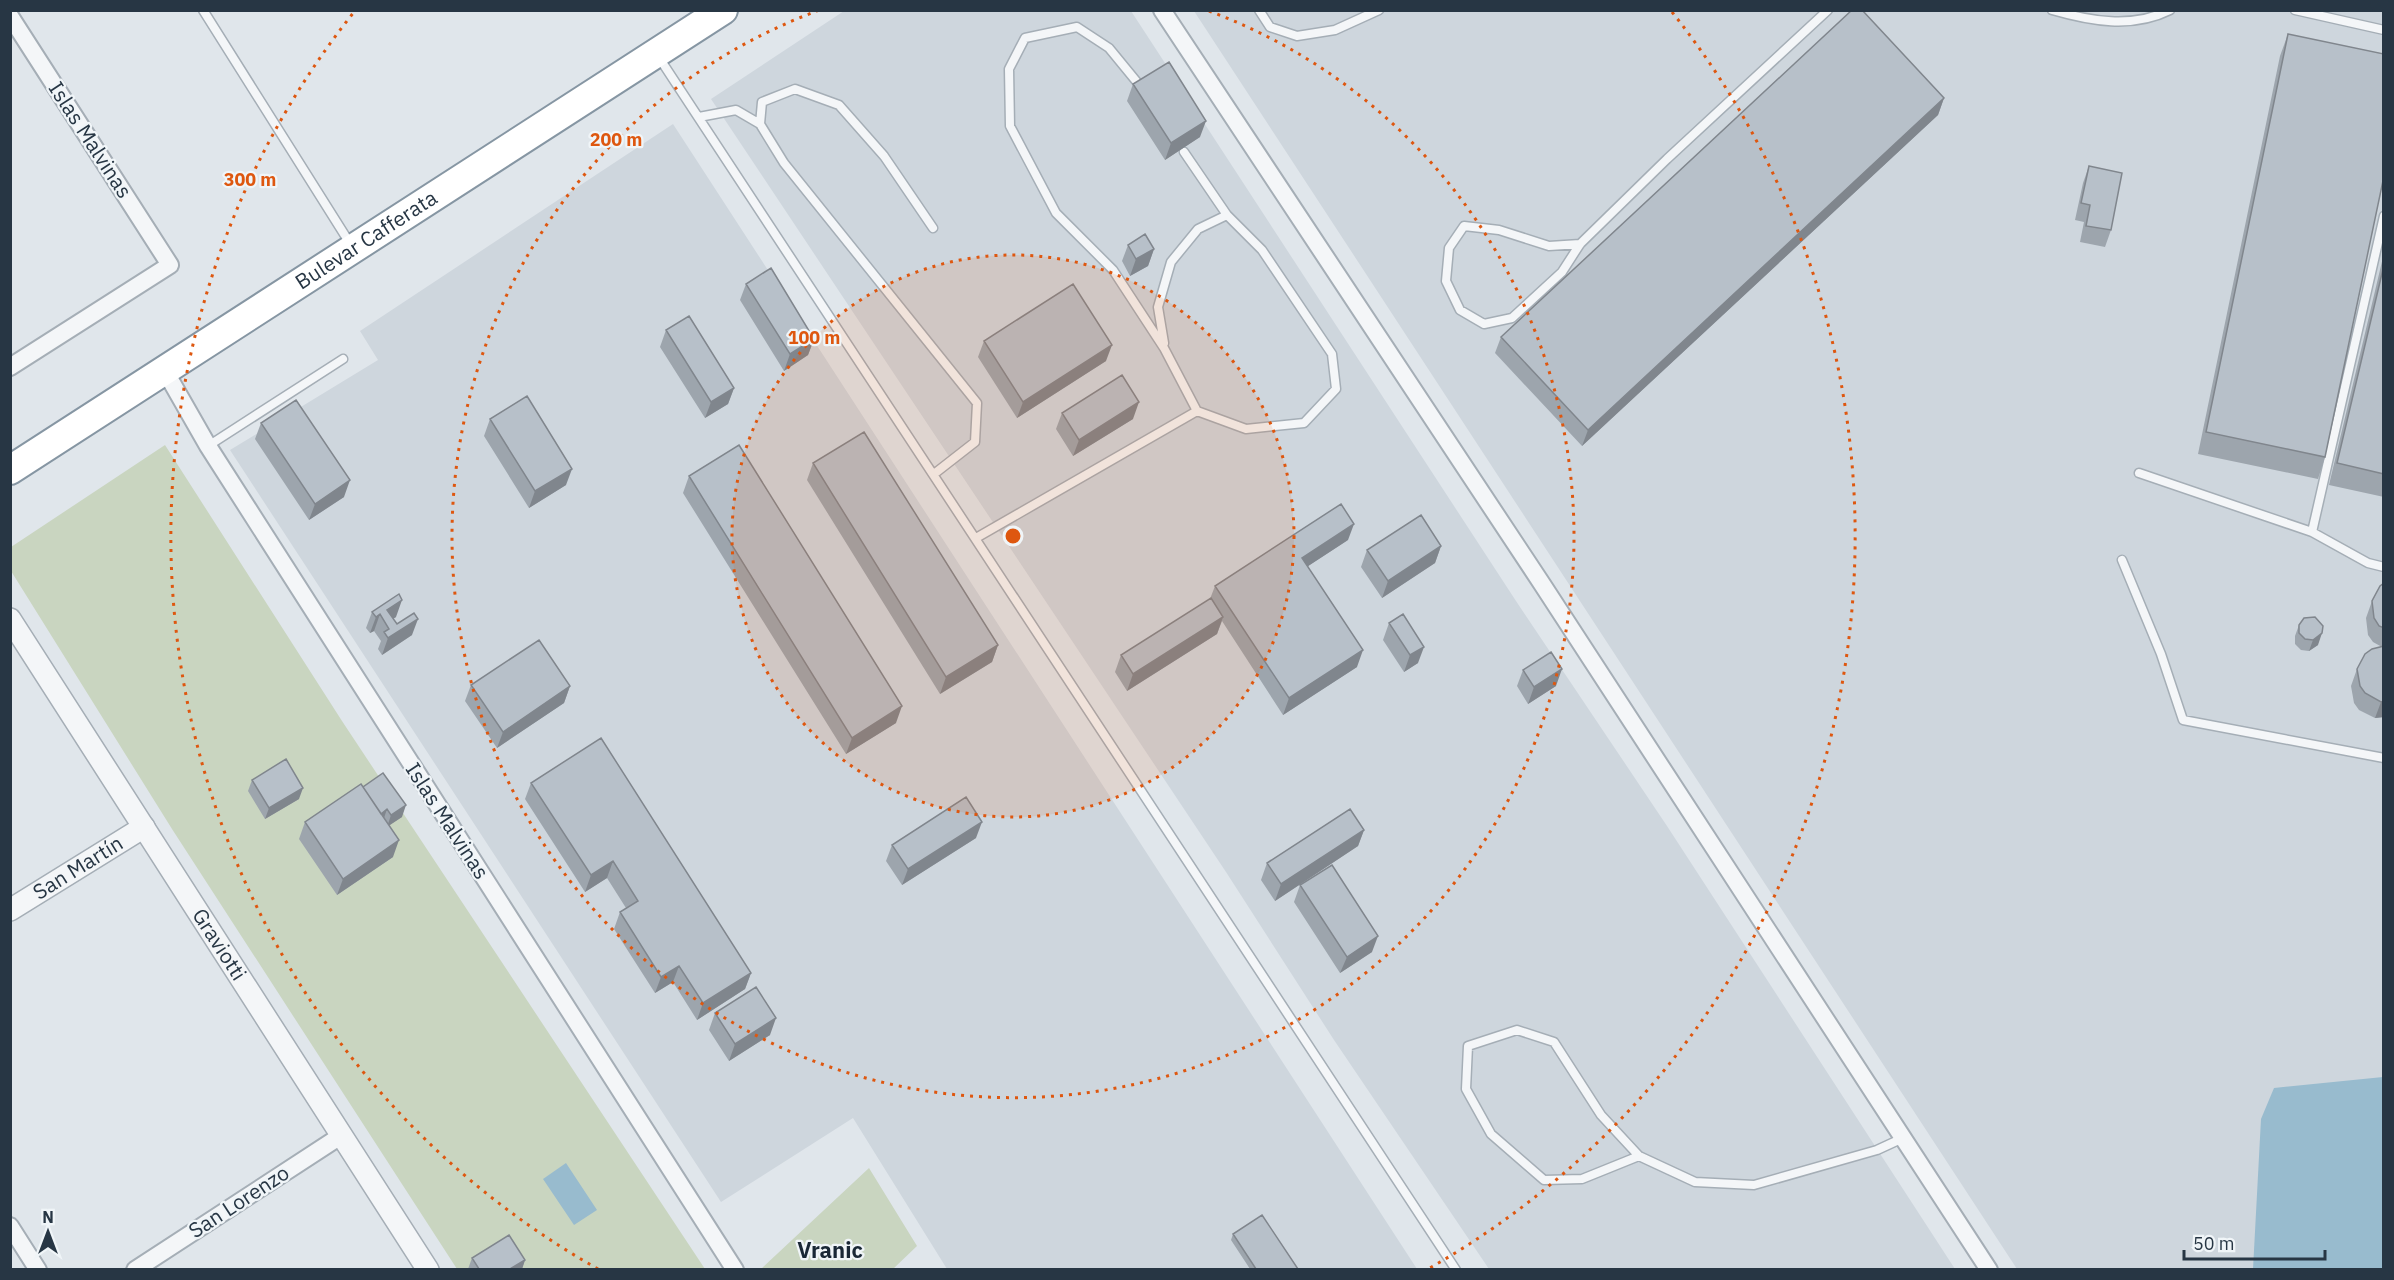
<svg xmlns="http://www.w3.org/2000/svg" width="2394" height="1280" font-family="'IBM Plex Sans',sans-serif">
	<style>
		.built { fill: #ced6dd }
		.green { fill: #c9d5c0 }
		.water { fill: #98bbce }
		.lines { fill: none; stroke-linecap: round; stroke-linejoin: round }
		.service-casing { stroke: #a5aeb6; stroke-width: 11 }
		.minor-casing { stroke: #a5aeb6; stroke-width: 20 }
		.tertiary-casing { stroke: #a5aeb6; stroke-width: 24 }
		.trunk-casing { stroke: #8696a3; stroke-width: 32 }
		.service { stroke: #f4f6f8; stroke-width: 8 }
		.minor { stroke: #f4f6f8; stroke-width: 16 }
		.tertiary { stroke: #f4f6f8; stroke-width: 21 }
		.trunk { stroke: #fff; stroke-width: 28 }
		.wall { fill: #9da5ad }
		.shaded-wall { fill: #80868d }
		.building { fill: #b7c0c9; stroke: #80868d; stroke-width: 1.5 }
		.ring { fill: none; stroke: #de570f; stroke-width: 3; stroke-dasharray: 3 6 }
		.labels { text-anchor: middle; stroke-width: 4.5; stroke-linejoin: round; paint-order: stroke }
		.street-label { font-size: 21px; fill: #273644; stroke: #f0f5f8 }
		.neighbourhood-label { font-size: 22px; font-weight: bold; fill: #192735; stroke: #f0f5f8 }
		.centre { fill: #de570f; stroke: #f0f5f8; stroke-width: 3 }
		.ring-label { font-size: 18px; text-anchor: middle; font-weight: bold; fill: #de570f; stroke: #f0f5f8; stroke-width: 4.5; stroke-linejoin: round; paint-order: stroke }
	</style>
	<rect width="100%" height="100%" fill="#e0e6eb"/>
	<path class="built" d="M844,11H1131L1516,601L1667,826L1955,1269H1489L1334,1040L1226,872L711,99Z
		M1194,11H2383V1269H2017Z
		M673,124L1417,1269H947L853,1118L721,1202L230,450L378,360L360,331Z"/>
	<path class="green" d="M165,445L342,721L705,1269H457L172,829L11,571V547Z
		M869,1168L917,1246L893,1269H761Z"/>
	<path class="water" d="M2383,1077V1269H2253L2261,1119L2274,1088Z
		M566,1163L597,1210L574,1225L543,1179Z"/>
	<g class="lines">
		<g class="service-casing">
			<path id="service" d="M203,10L351,245
				M1259,10L1270,27L1297,36L1335,30L1379,10
				M2052,10C2090,21 2132,29 2170,10
				M2295,10L2384,30
				M658,56L1456,1270
				M1141,87L1109,48L1077,27L1025,38L1009,69L1010,126L1056,213L1113,270L1164,348L1197,411L1246,429L1304,423L1336,389L1332,354L1262,250L1227,215L1184,152
				M699,117L736,110L760,124
				M933,228L884,156L839,105L795,89L762,102L760,124L784,163L977,403L975,442L934,474
				M1580,244L1549,246L1499,230L1464,226L1449,248L1446,281L1460,310L1484,324L1512,318L1562,272L1580,244L1667,159L1828,10
				M1164,343L1158,307L1171,262L1198,229L1227,215
				M208,446L343,359
				M2139,473L2312,532L2368,563L2384,567
				M2312,532L2384,216
				M976,538L1197,411
				M2122,560L2161,654L2183,720L2384,758
				M1639,1156L1582,1179L1544,1180L1491,1134L1466,1089L1468,1046L1517,1030L1554,1042L1601,1115L1639,1156L1695,1182L1754,1185L1877,1150L1903,1138"/>
		</g>
		<g class="minor-casing">
			<path id="minor" d="M1162,10L1542,584L1989,1270
				M10,16L170,265L10,367
				M164,369L208,446L735,1270
				M10,1226L38,1270
				M135,1270L342,1135"/>
		</g>
		<g class="tertiary-casing">
			<g id="tertiary">
				<path id="s1" d="M10,619L428,1270"/>
				<path id="s2" d="M10,910L144,827"/>
			</g>
		</g>
		<g class="trunk-casing">
			<g id="trunk">
				<path id="s3" d="M10,470L723,10"/>
			</g>
		</g>
		<use href="#service" class="service"/>
		<use href="#minor" class="minor"/>
		<use href="#tertiary" class="tertiary"/>
		<use href="#trunk" class="trunk"/>
	</g>
	<path class="wall" d="M2288,34L2325,457L2318,479L2198,454L2280,56Z
		M1133,84L1200,137L1165,160L1127,101Z
		M1944,98L1938,115L1582,446L1495,353L1501,337Z
		M2089,166L2111,230L2105,247L2080,242L2084,222L2075,220L2083,183Z
		M1128,245L1154,249L1148,266L1130,276L1122,261Z
		M2384,253V497L2329,485Z
		M746,284L814,339L808,355L784,371L740,300Z
		M666,330L734,388L728,404L705,418L660,347Z
		M984,341L1106,361L1017,418L978,357Z
		M1062,413L1133,419L1073,456L1056,429Z
		M490,419L566,485L529,508L484,436Z
		M261,423L344,497L309,520L255,439Z
		M813,463L998,645L992,662L940,694L807,480Z
		M689,476L896,723L846,754L683,493Z
		M1348,540L1308,566L1357,667L1283,715L1222,621L1217,634L1127,691L1115,672L1121,655L1210,599L1215,586Z
		M1441,546L1435,563L1382,598L1361,567L1367,550Z
		M2384,583V717L2375,718L2359,710L2354,703L2351,686L2357,669L2382,647L2373,642L2368,635L2366,618L2372,601Z
		M372,612L396,617L393,619L397,624L412,635L382,655L378,649L381,641L374,631L370,633L366,628Z
		M1389,623L1418,663L1404,672L1383,640Z
		M2299,625L2318,645L2309,651L2301,650L2295,644V636Z
		M1523,670L1556,686L1528,704L1517,686Z
		M471,685L570,686L564,703L497,748L465,701Z
		M252,780L299,799L265,819L248,791Z
		M531,783L751,973L745,989L697,1020L673,982L655,993L614,929L620,912L626,908L607,878L585,892L525,799Z
		M363,787L402,817L389,825L393,857L337,895L299,839L305,822Z
		M1364,830L1358,846L1275,901L1261,880L1267,863Z
		M976,838L902,885L886,861L892,845Z
		M1300,885L1372,952L1340,973L1294,902Z
		M715,1013L770,1035L729,1061L709,1030Z
		M1233,1234L1298,1269H1250L1231,1240Z
		M472,1258L525,1260L522,1269H468Z"/>
	<path class="shaded-wall" d="M1944,98L1938,115L1582,446L1588,430Z
		M1206,121L1200,137L1165,160L1171,143Z
		M1154,249L1148,266L1130,276L1136,259Z
		M814,339L808,355L784,371L790,354Z
		M1112,345L1106,361L1017,418L1023,402Z
		M734,388L728,404L705,418L711,402Z
		M1139,402L1133,419L1073,456L1079,440Z
		M572,469L566,485L529,508L535,491Z
		M350,480L344,497L309,520L315,504Z
		M1354,524L1348,540L1296,574L1302,558Z
		M1441,546L1435,563L1382,598L1388,581Z
		M402,600L396,617L386,623L387,610Z
		M380,614L374,631L370,633L376,617Z
		M1223,617L1217,634L1127,691L1133,674Z
		M418,619L412,635L382,655L388,638Z
		M2322,633L2318,645L2309,651L2313,640Z
		M998,645L992,662L940,694L946,677Z
		M1424,647L1418,663L1404,672L1410,655Z
		M1363,650L1357,667L1283,715L1289,698Z
		M1562,669L1556,686L1528,704L1534,687Z
		M570,686L564,703L497,748L503,732Z
		M2384,701V717L2375,718L2381,702Z
		M902,706L896,723L846,754L852,738Z
		M303,788L299,799L265,819L269,808Z
		M406,805L402,817L387,827L391,815Z
		M387,809L383,821L377,816Z
		M982,822L976,838L902,885L908,869Z
		M1364,830L1358,846L1275,901L1281,884Z
		M399,840L393,857L337,895L343,879Z
		M613,861L607,878L585,892L591,875Z
		M1378,936L1372,952L1340,973L1347,957Z
		M679,966L673,982L655,993L661,977Z
		M751,973L745,989L697,1020L703,1003Z
		M776,1018L770,1035L729,1061L735,1044Z
		M525,1260L522,1269H510Z"/>
	<path class="building" d="M1852,10H1862L1944,98L1588,430L1501,337Z
		M2288,34L2384,54V176L2325,457L2206,432Z
		M1169,62L1206,121L1171,143L1133,84Z
		M2089,166L2122,173L2111,230L2086,226L2090,205L2081,203Z
		M1145,234L1154,249L1136,259L1128,245Z
		M2384,265V474L2337,463Z
		M771,268L814,339L790,354L746,284Z
		M1073,284L1112,345L1023,402L984,341Z
		M689,316L734,388L711,402L666,330Z
		M1122,375L1139,402L1079,440L1062,413Z
		M527,396L572,469L535,491L490,419Z
		M296,400L350,480L315,504L261,423Z
		M864,432L998,645L946,677L813,463Z
		M739,445L902,706L852,738L689,476Z
		M1341,504L1354,524L1302,558L1363,650L1289,698L1215,586Z
		M1421,515L1441,546L1388,581L1367,550Z
		M2384,583V628L2379,626L2374,618L2372,601L2380,586Z
		M399,594L402,600L387,610L397,624L414,613L418,619L388,638L384,632L389,629L380,614L376,617L372,612Z
		M1211,598L1223,617L1133,674L1121,655Z
		M1403,614L1424,647L1410,655L1389,623Z
		M2315,617L2323,626L2322,633L2313,640L2305,639L2299,633V625L2304,618Z
		M539,640L570,686L503,732L471,685Z
		M2384,646V701L2381,702L2365,693L2360,686L2357,669L2365,654L2372,649Z
		M1551,652L1562,669L1534,687L1523,670Z
		M601,738L751,973L703,1003L679,966L661,977L620,912L638,901L613,861L591,875L531,783Z
		M286,759L303,788L269,808L252,780Z
		M383,773L406,805L391,815L387,809L381,814L363,787Z
		M361,784L399,840L343,879L305,822Z
		M966,797L982,822L908,869L892,845Z
		M1350,809L1364,830L1281,884L1267,863Z
		M1332,865L1378,936L1347,957L1300,885Z
		M756,987L776,1018L735,1044L715,1013Z
		M1262,1215L1298,1269H1256L1233,1234Z
		M509,1235L525,1260L510,1269H479L472,1258Z"/>
	<circle cx="1013" cy="536" r="281" fill="#de570f" fill-opacity=".12"/>
	<g class="ring">
		<circle cx="1013" cy="536" r="281"/>
		<path d="M1209 11A561 561 0 1 1 817 11"/>
		<path d="M598 1269A842 842 0 0 1 354 12M1672 12A842 842 0 0 1 1428 1269"/>
	</g>
	<g class="labels">
		<g class="street-label">
			<text transform="translate(90 140) rotate(57)" y="7">Islas Malvinas</text>
			<text dy="7" stroke="none"><textPath href="#s3" startOffset="424">Bulevar Cafferata</textPath></text>
			<text transform="translate(447 821) rotate(57)" y="7">Islas Malvinas</text>
			<text dy="7" stroke="none"><textPath href="#s2" startOffset="80">San Martín</textPath></text>
			<text dy="7" stroke="none"><textPath href="#s1" startOffset="387">Graviotti</textPath></text>
			<text transform="translate(239 1202) rotate(-33)" y="7">San Lorenzo</text>
		</g>
		<g class="neighbourhood-label">
			<text x="830" y="1258">Vranic</text>
		</g>
	</g>
	<circle cx="1013" cy="536" r="9" class="centre"/>
	<g class="ring-label">
		<text x="616" y="146">200 m</text>
		<text x="250" y="186">300 m</text>
		<text x="814" y="344">100 m</text>
	</g>
	<rect width="2394" height="1280" fill="none" stroke="#273644" stroke-width="24"/>
	<g transform="translate(48 1232)" stroke="#f0f5f8" stroke-width="4.5" paint-order="stroke">
	<path d="M0-4.5L10 22L0 15L-10 22Z" fill="#273644"/>
	<text y="-9" font-size="16" font-weight="bold" text-anchor="middle" fill="#273644">N</text>
	</g>
	<path d="M2184 1250v9h141v-9" fill="none" stroke="#273644" stroke-width="3"/>
	<text x="2193" y="1250" font-size="18" fill="#273644" stroke="#f0f5f8" stroke-width="4.5" paint-order="stroke">50 m</text>
</svg>
